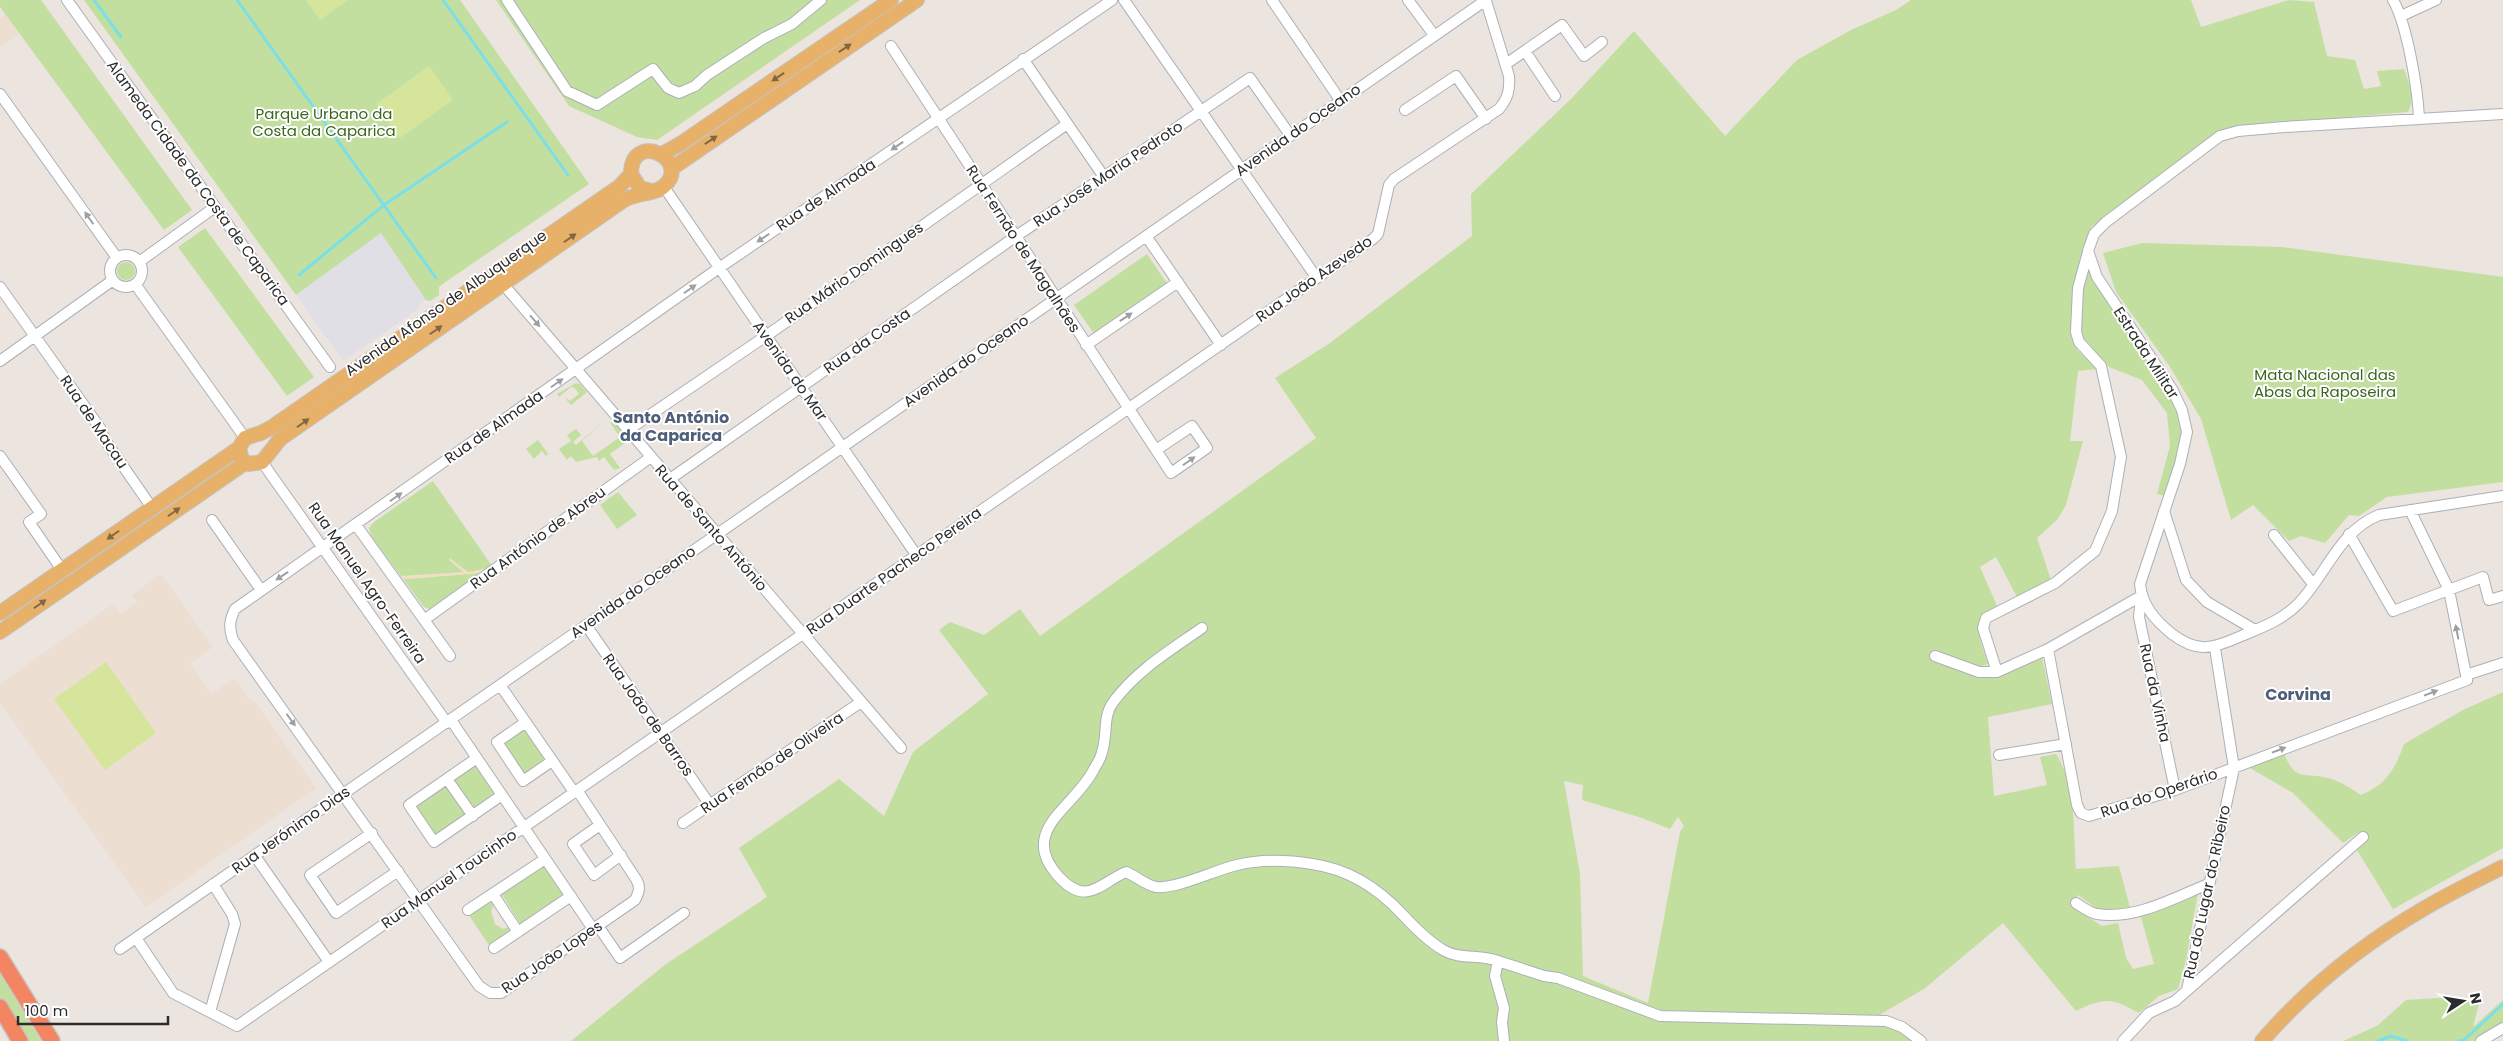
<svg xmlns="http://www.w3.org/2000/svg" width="2503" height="1041" font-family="Poppins,sans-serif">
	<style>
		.industrial { fill: #dfdfe5 }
		.education { fill: #ecded0 }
		.green { fill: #c2dfa0; fill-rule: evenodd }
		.sand { fill: #efe0c5 }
		.pitch { fill: #d5e59c }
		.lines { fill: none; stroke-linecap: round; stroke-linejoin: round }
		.stream { stroke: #7adfe7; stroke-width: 3 }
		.minor-casing { stroke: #acb0b7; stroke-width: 12 }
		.major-casing { stroke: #c4c4c4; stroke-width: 16 }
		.highway-casing { stroke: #c4c4c4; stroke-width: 18 }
		.minor { stroke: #fff; stroke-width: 10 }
		.major { stroke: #e7b169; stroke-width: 14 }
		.highway { stroke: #f38563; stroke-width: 15 }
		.oneway { fill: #806847 }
		.oneway2 { fill: #a0a0a0 }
		.labels { text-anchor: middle; stroke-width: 4; stroke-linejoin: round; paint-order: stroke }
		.park-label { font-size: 15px; fill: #3c6520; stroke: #fff }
		.street-label { font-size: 15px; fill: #2c2c2c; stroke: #fff }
		.neighbourhood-label { font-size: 16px; font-weight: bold; fill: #4f5f7a; stroke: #fff }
	</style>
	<rect width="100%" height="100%" fill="#ece4df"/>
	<path class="industrial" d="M381,233L426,300L418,305L417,310L343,361L296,295Z"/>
	<path class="education" d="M5,14L19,34L0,47V18Z
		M161,574L213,647L190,663L211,694L234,679L251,701L255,702L316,788L146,907L0,703V684L113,604L120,614L137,602L132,595Z"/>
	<path class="green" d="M0,0H41L192,210L164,230L0,7Z
		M84,0H460L589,184L444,283L439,287V295L430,301L426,300L381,233L296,295Z
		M496,0H860L657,140L637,137L569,106Z
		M1911,0H2191L2201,27L2289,0L2314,2L2327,56L2355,60L2364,89L2381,86L2377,71L2404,69C2409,84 2416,97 2408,112L2276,123L2221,130L2091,227L2079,268L2071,337L2078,351L2098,369L2078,371L2070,441H2083L2066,505L2057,520L2037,538L2051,580L2017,597L1996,557L1980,567L1997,606C1969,619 1980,640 1988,664L1980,667L1934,650L1933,661L1990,678L2013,671L2042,657L2052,704L1988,717L1994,796L2047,785L2040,757L2056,754C2077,787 2073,831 2076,869L2119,866L2130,908L2100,911L2078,895L2071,906L2102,926L2118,923L2126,958L2133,969L2154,964L2141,917L2198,893L2186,960L2178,989L2159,996L2139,1013C2112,998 2105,997 2076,1011L2003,923L1924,989L1881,1014V1025L1903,1033L1913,1041H571L666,964L767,897L739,848L839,779L884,816L913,752L988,694L939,630L950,622L984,635L1020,609L1040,636L1316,438L1275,378L1330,343L1472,236L1471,194L1571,99L1634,31L1725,136L1797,60L1851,30L1896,10ZM1564,781L1583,785L1582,800L1639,817L1670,829L1678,817L1684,826L1680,832L1648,1003L1583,976L1580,874Z
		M205,228L314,377L287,396L178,247Z
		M2142,243L2282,247L2503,277V482L2387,497L2359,516L2349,515L2325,543L2301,536L2289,541L2253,505L2231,520L2201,419L2170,367L2116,292L2103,253Z
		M1147,254L1168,285L1095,335L1074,305Z
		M117 271a9 9 0 1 1 18 0a9 9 0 1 1-18 0Z
		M2089,269C2111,317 2186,391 2181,442C2180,459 2170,479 2165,496L2157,494L2170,446L2167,413L2142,380L2109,367L2082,336V295L2084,280Z
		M576,383L580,384L587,392L571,405L564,397L570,401L579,394L575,388L571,387L559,397L557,394Z
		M609,417L582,441L593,456L620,437L610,423L613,421L629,440L610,454L620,468L614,470L604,457L599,461L597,457L576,462L571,456L567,460L559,449L571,441L567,435L576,429L581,435L573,442L576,445Z
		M538,440L548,454L546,456L542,451L534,459L526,449Z
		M433,481L492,566L430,609L424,607L371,536L369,528L374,522Z
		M618,492L637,515L617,529L600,505Z
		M2503,692V848L2393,909L2357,850L2369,839L2361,831L2343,843L2293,793L2248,767L2284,753C2295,782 2303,772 2328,778C2340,781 2350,788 2361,795C2386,785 2395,769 2404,744L2463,710Z
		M526,722L552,761L523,781L497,742Z
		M477,758L502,795L434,842L409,805Z
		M547,862L568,893L521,925L501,893Z
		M491,898L494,904L491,911L495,924L503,929L509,927L513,932L491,948L468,914Z
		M0,974L41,1041H27L0,997Z
		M2454,997L2480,1000L2473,1027L2503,1000V1022L2498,1028L2474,1041H2343L2377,1026L2406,1000Z"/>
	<path class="sand" d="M450,558L468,572L489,568L483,573L408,579H403L401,576L463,572L449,560Z"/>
	<path class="pitch" d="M306,0H348L320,20Z
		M429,66L453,100L400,138L376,104Z
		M106,662L156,733L105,770L54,699Z"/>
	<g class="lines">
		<path class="stream" d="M94,0L121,37
			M237,0L436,278
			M443,0L568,175
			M299,275L384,205L507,122
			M2378,1041L2391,1036L2407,1041
			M2459,1041L2464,1040L2503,1004"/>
		<g class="minor-casing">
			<path id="minor" d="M67,0L330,367
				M507,0L567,91L597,105L653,69L668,88L679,93L695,86L707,75L764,38L792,24L821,0
				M1124,0L1316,277
				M1272,0L1340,100
				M1408,0L1434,35
				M2393,0C2407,24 2418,90 2419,119
				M2401,16L2436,0
				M891,46L1156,450L1171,473L1207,448L1192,426L1156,450
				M1525,51L1555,96
				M1023,59L1104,177
				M1506,64L1562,25L1584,56L1602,42
				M0,94L117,258
				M1405,110L1456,76L1486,119
				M2503,114L2284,127L2238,131L2220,136L2106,222L2094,234L2088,251L2097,277L2172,389L2182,410L2187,432L2180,464L2140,584C2142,606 2156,621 2172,634C2197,653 2212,649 2239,637C2260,628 2281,621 2298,604C2326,575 2339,531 2379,515L2503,496
				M664,187L917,556
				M1146,236L1221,345
				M110 271a16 16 0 1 1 32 0a16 16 0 1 1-32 0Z
				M139,262L215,207
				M135,284L245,438
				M503,284L901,748
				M0,287L100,428L105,440L152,508
				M1086,345L1178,282
				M0,361L113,280
				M628,430L766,336L1067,124
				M0,456L41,514L29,522L62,570
				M262,462L447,723
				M670,479L1015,237L1250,78L1290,135
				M2164,511L2186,580L2207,602L2255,630
				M212,520L261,590
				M356,525L450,656
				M2349,534L2393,611L2483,577L2489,600L2503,596
				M2274,535L2313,584
				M2141,596L2139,617L2175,790
				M424,620L651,457
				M586,625L710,805
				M1202,628C1171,650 1137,670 1114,701C1102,716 1108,735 1102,752C1101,758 1097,764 1094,769C1076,807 1016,830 1059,877C1087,907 1100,883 1126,872C1136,876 1145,885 1156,887C1177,889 1215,870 1237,865C1262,859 1287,860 1312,864C1348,869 1379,889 1403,915C1415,928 1428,941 1443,950C1460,960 1480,954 1498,961L1495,976L1504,1008L1502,1022L1504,1041
				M2048,649L2077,805L2081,813L2089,816L2175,790L2467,680L2449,590L2410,510
				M1935,656L1979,672H1997L2048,649L2141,596
				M1997,672L1983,628L1986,618L2055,583L2095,551L2112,511L2121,457L2101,366L2079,342L2076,332L2078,288L2088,252
				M2466,675L2503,663
				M500,685L574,792
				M451,720L593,929
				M526,722L497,742L523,781L552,761
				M1999,755L2066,744
				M477,758L409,805L434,842L502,795
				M447,779L473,816
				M577,790L636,879C641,887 639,892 635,900L501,993H490L479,986L233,640C229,628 229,621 235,609L719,268L1112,0
				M683,823L861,702
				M600,825L573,844L594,875L621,855
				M372,833L310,875L336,913L398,871
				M255,856L329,962
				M493,894L518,932
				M2076,903C2082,907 2090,913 2097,914C2135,920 2174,898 2208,884
				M468,910L545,859
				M598,926L620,958L684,913
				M136,938L173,993L237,1026L1373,239L1378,234L1389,185L1394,179L1499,109C1508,98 1510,90 1509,76L1486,1
				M494,948L571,896
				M120,949L1486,0
				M1498,961L1544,976L1558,978L1660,1016L1886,1021L1902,1027L1921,1041
				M2187,990L2234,768L2215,648
				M210,1012L235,924L232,914L213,884
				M2123,1041L2149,1013L2175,1001L2363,837
				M2481,1041L2503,1028"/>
		</g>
		<g class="major-casing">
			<path id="major" d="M662,154L680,144L891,0
				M671,169L917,0
				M631,174L620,186L272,427L261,433L245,438L239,448L242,460L249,464L262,462L280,439L624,200C636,193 656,194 664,186C693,160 631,129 631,174L640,188L652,191
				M0,613L239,448
				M0,632L245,463
				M2262,1041C2308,988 2364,943 2425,908C2450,893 2477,880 2503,867"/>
		</g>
		<g class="highway-casing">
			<path id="highway" d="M0,957L52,1041
				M0,1007L20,1041"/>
		</g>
		<use href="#minor" class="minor"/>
		<use href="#major" class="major"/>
		<use href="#highway" class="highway"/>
	</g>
	<defs><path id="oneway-solid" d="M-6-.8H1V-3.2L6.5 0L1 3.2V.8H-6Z" transform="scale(1.25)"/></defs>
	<g class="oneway">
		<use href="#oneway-solid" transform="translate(845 48) rotate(-34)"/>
		<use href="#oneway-solid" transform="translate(778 77) rotate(146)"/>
		<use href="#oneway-solid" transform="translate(711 140) rotate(-34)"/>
		<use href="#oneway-solid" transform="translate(570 238) rotate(-35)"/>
		<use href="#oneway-solid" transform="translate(436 330) rotate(-35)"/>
		<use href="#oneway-solid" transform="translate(303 423) rotate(-35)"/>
		<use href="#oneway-solid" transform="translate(174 512) rotate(-35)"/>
		<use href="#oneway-solid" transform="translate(113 535) rotate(145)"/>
		<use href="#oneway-solid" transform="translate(40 604) rotate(-35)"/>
	</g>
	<g class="oneway2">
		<use href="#oneway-solid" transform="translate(897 146) rotate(146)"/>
		<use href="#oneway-solid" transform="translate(89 218) rotate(-125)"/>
		<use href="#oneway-solid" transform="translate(763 238) rotate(146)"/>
		<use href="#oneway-solid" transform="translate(690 289) rotate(-35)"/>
		<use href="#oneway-solid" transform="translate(1126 317) rotate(-34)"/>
		<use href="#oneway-solid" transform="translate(535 321) rotate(49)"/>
		<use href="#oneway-solid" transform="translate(557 383) rotate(-35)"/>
		<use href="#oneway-solid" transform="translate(1189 461) rotate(-35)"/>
		<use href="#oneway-solid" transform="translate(396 497) rotate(-35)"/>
		<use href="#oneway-solid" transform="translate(282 576) rotate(146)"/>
		<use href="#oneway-solid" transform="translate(2457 632) rotate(-101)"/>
		<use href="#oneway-solid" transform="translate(2431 693) rotate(-21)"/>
		<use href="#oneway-solid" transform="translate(291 720) rotate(54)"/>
		<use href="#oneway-solid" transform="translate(2279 750) rotate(-21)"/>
	</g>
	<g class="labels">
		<g class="park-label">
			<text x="324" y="119">Parque Urbano da<tspan x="324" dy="17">Costa da Caparica</tspan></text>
			<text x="2325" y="380">Mata Nacional das<tspan x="2325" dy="17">Abas da Raposeira</tspan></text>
		</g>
		<g class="street-label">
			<text transform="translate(1298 130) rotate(-35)" y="5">Avenida do Oceano</text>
			<text transform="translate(1108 174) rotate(-34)" y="5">Rua José Maria Pedroto</text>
			<text transform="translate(198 183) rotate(54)" y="5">Alameda Cidade da Costa de Caparica</text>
			<text transform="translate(826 195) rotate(-34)" y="5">Rua de Almada</text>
			<text transform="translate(1023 249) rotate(57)" y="5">Rua Fernão de Magalhães</text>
			<text transform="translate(854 273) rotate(-35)" y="5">Rua Mário Domingues</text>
			<text transform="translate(1314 279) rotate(-35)" y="5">Rua João Azevedo</text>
			<text transform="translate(446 303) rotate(-35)" y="5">Avenida Afonso de Albuquerque</text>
			<text transform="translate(867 341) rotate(-35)" y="5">Rua da Costa</text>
			<text transform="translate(2146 353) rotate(57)" y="5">Estrada Militar</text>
			<text transform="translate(966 361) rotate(-35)" y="5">Avenida do Oceano</text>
			<text transform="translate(790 371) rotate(55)" y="5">Avenida do Mar</text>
			<text transform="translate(94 422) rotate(56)" y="5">Rua de Macau</text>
			<text transform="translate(494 427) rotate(-35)" y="5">Rua de Almada</text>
			<text transform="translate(711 528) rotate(49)" y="5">Rua de Santo António</text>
			<text transform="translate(538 538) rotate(-36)" y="5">Rua António de Abreu</text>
			<text transform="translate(894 571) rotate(-35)" y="5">Rua Duarte Pacheco Pereira</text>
			<text transform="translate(367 583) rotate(55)" y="5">Rua Manuel Agro-Ferreira</text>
			<text transform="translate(633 592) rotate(-35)" y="5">Avenida do Oceano</text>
			<text transform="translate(2155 693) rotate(78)" y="5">Rua da Vinha</text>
			<text transform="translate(648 715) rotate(55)" y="5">Rua João de Barros</text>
			<text transform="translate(772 763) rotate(-34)" y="5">Rua Fernão de Oliveira</text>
			<text transform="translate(2159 793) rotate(-19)" y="5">Rua do Operário</text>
			<text transform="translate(291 830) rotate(-35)" y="5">Rua Jerónimo Dias</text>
			<text transform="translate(449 879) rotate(-35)" y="5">Rua Manuel Toucinho</text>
			<text transform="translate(2207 892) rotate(-78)" y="5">Rua do Lugar do Ribeiro</text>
			<text transform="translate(552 957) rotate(-34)" y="5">Rua João Lopes</text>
		</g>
		<g class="neighbourhood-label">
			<text x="671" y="423">Santo António<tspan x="671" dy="18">da Caparica</tspan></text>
			<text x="2298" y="700">Corvina</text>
		</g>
	</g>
	<g transform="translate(2463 1001) rotate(78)" stroke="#ffffff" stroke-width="4" paint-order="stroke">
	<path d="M0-4L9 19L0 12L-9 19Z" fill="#2c2c2c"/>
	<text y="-8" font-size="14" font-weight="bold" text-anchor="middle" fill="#2c2c2c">N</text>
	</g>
	<path d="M18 1016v8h150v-8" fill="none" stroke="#2c2c2c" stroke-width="2.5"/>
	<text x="25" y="1016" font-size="15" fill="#2c2c2c" stroke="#ffffff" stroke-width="4" paint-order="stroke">100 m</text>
</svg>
